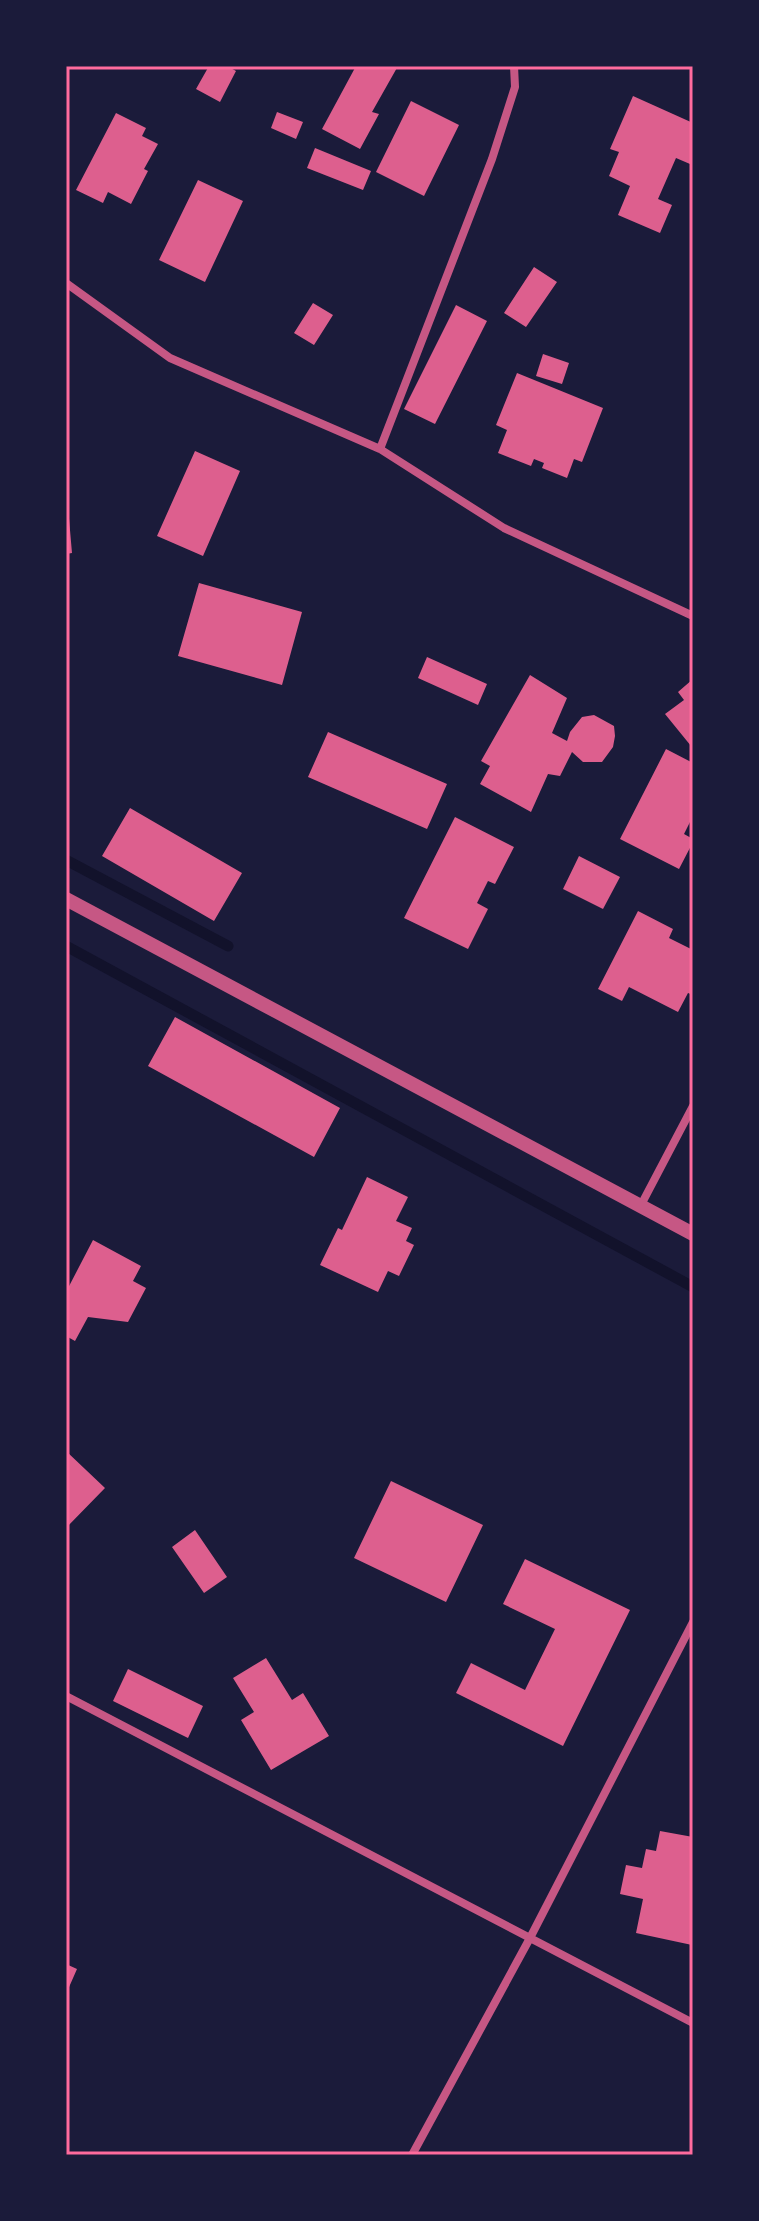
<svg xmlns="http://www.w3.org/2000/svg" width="759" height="2221" font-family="'Alegreya Sans',sans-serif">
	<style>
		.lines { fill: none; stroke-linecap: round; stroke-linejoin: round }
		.stream { stroke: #12122b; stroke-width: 11 }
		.building { fill: #dd5f8e }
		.minor { stroke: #c65784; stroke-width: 8 }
		.tertiary { stroke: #c65784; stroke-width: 14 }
		.neatline { fill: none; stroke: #ff6b9d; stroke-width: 3 }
	</style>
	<rect width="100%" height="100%" fill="#1b1b3a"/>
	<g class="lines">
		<path class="stream" d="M66,860L228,946
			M66,946L693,1287"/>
	</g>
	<path class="building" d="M209,66H227L236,71L220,102L196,89Z
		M356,66H398L372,112L379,114L360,149L322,129Z
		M633,96L693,123V158L690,164L676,158L658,199L672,205L660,233L618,215L630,186L609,176L619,152L610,149Z
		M411,101L459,125L424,196L376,172Z
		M277,112L303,122L296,139L271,128Z
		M116,113L146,128L142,136L158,144L144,169L148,171L131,204L108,192L103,203L76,190Z
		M315,148L371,171L363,190L307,168Z
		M198,180L243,201L205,282L159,260Z
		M534,267L557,282L526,327L504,313Z
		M313,303L333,315L314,345L294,333Z
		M456,305L487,321L435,424L404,409Z
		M543,354L569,363L562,384L536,376Z
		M517,373L603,408L582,462L574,459L567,478L542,468L544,463L534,459L531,466L498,453L507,430L496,425Z
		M195,451L240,471L203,556L157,536Z
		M68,507L72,553L66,554V508Z
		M199,583L302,612L282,685L178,656Z
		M427,657L487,684L478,705L418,678Z
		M530,675L567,698L552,733L567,741L570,732L582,717L594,715L614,726L615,736L613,747L602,762H583L572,752L560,776L548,774L531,812L480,784L490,766L481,761Z
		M693,679V744L691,746L665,714L684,700L678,692Z
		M328,732L447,784L427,829L308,777Z
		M666,749L693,763V816L684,834L693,839V842L679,869L620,839Z
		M130,808L242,873L214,921L102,856Z
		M455,817L514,847L495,884L488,881L477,903L488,909L468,949L404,918Z
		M579,856L620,877L603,909L563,889Z
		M638,911L673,929L669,938L693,950V995L688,993L678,1012L629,987L622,1001L598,989Z
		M175,1017L340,1108L314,1157L148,1066Z
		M367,1177L408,1197L396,1221L412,1228L406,1241L414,1245L399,1276L388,1271L378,1292L320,1265L338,1228L342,1230Z
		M93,1240L141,1266L133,1281L146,1288L128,1322L88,1317L75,1341L66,1336V1292Z
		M66,1451L105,1488L66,1528Z
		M391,1481L483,1525L446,1602L354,1558Z
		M195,1530L227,1577L204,1593L172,1547Z
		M525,1559L630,1610L563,1746L456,1693L471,1663L525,1690L555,1629L503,1604Z
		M266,1658L292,1700L303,1693L329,1736L271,1770L241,1720L254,1712L233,1678Z
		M128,1669L203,1706L188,1738L113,1701Z
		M660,1831L693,1837L692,1945L636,1933L643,1899L620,1894L626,1865L642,1868L646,1849L656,1851Z
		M66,1964L77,1969L66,1994Z"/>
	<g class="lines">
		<path class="minor" d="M66,283L170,358L380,449L504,528L693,616
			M380,449L492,159L515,87L514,66
			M641,1205L693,1106
			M66,1696L693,2023
			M412,2155L530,1938L693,1622"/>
		<path class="tertiary" d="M66,899L693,1234"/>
	</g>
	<rect width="759" height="2221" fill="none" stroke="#1b1b3a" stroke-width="136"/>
	<rect x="68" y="68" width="623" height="2085" class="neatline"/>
</svg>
